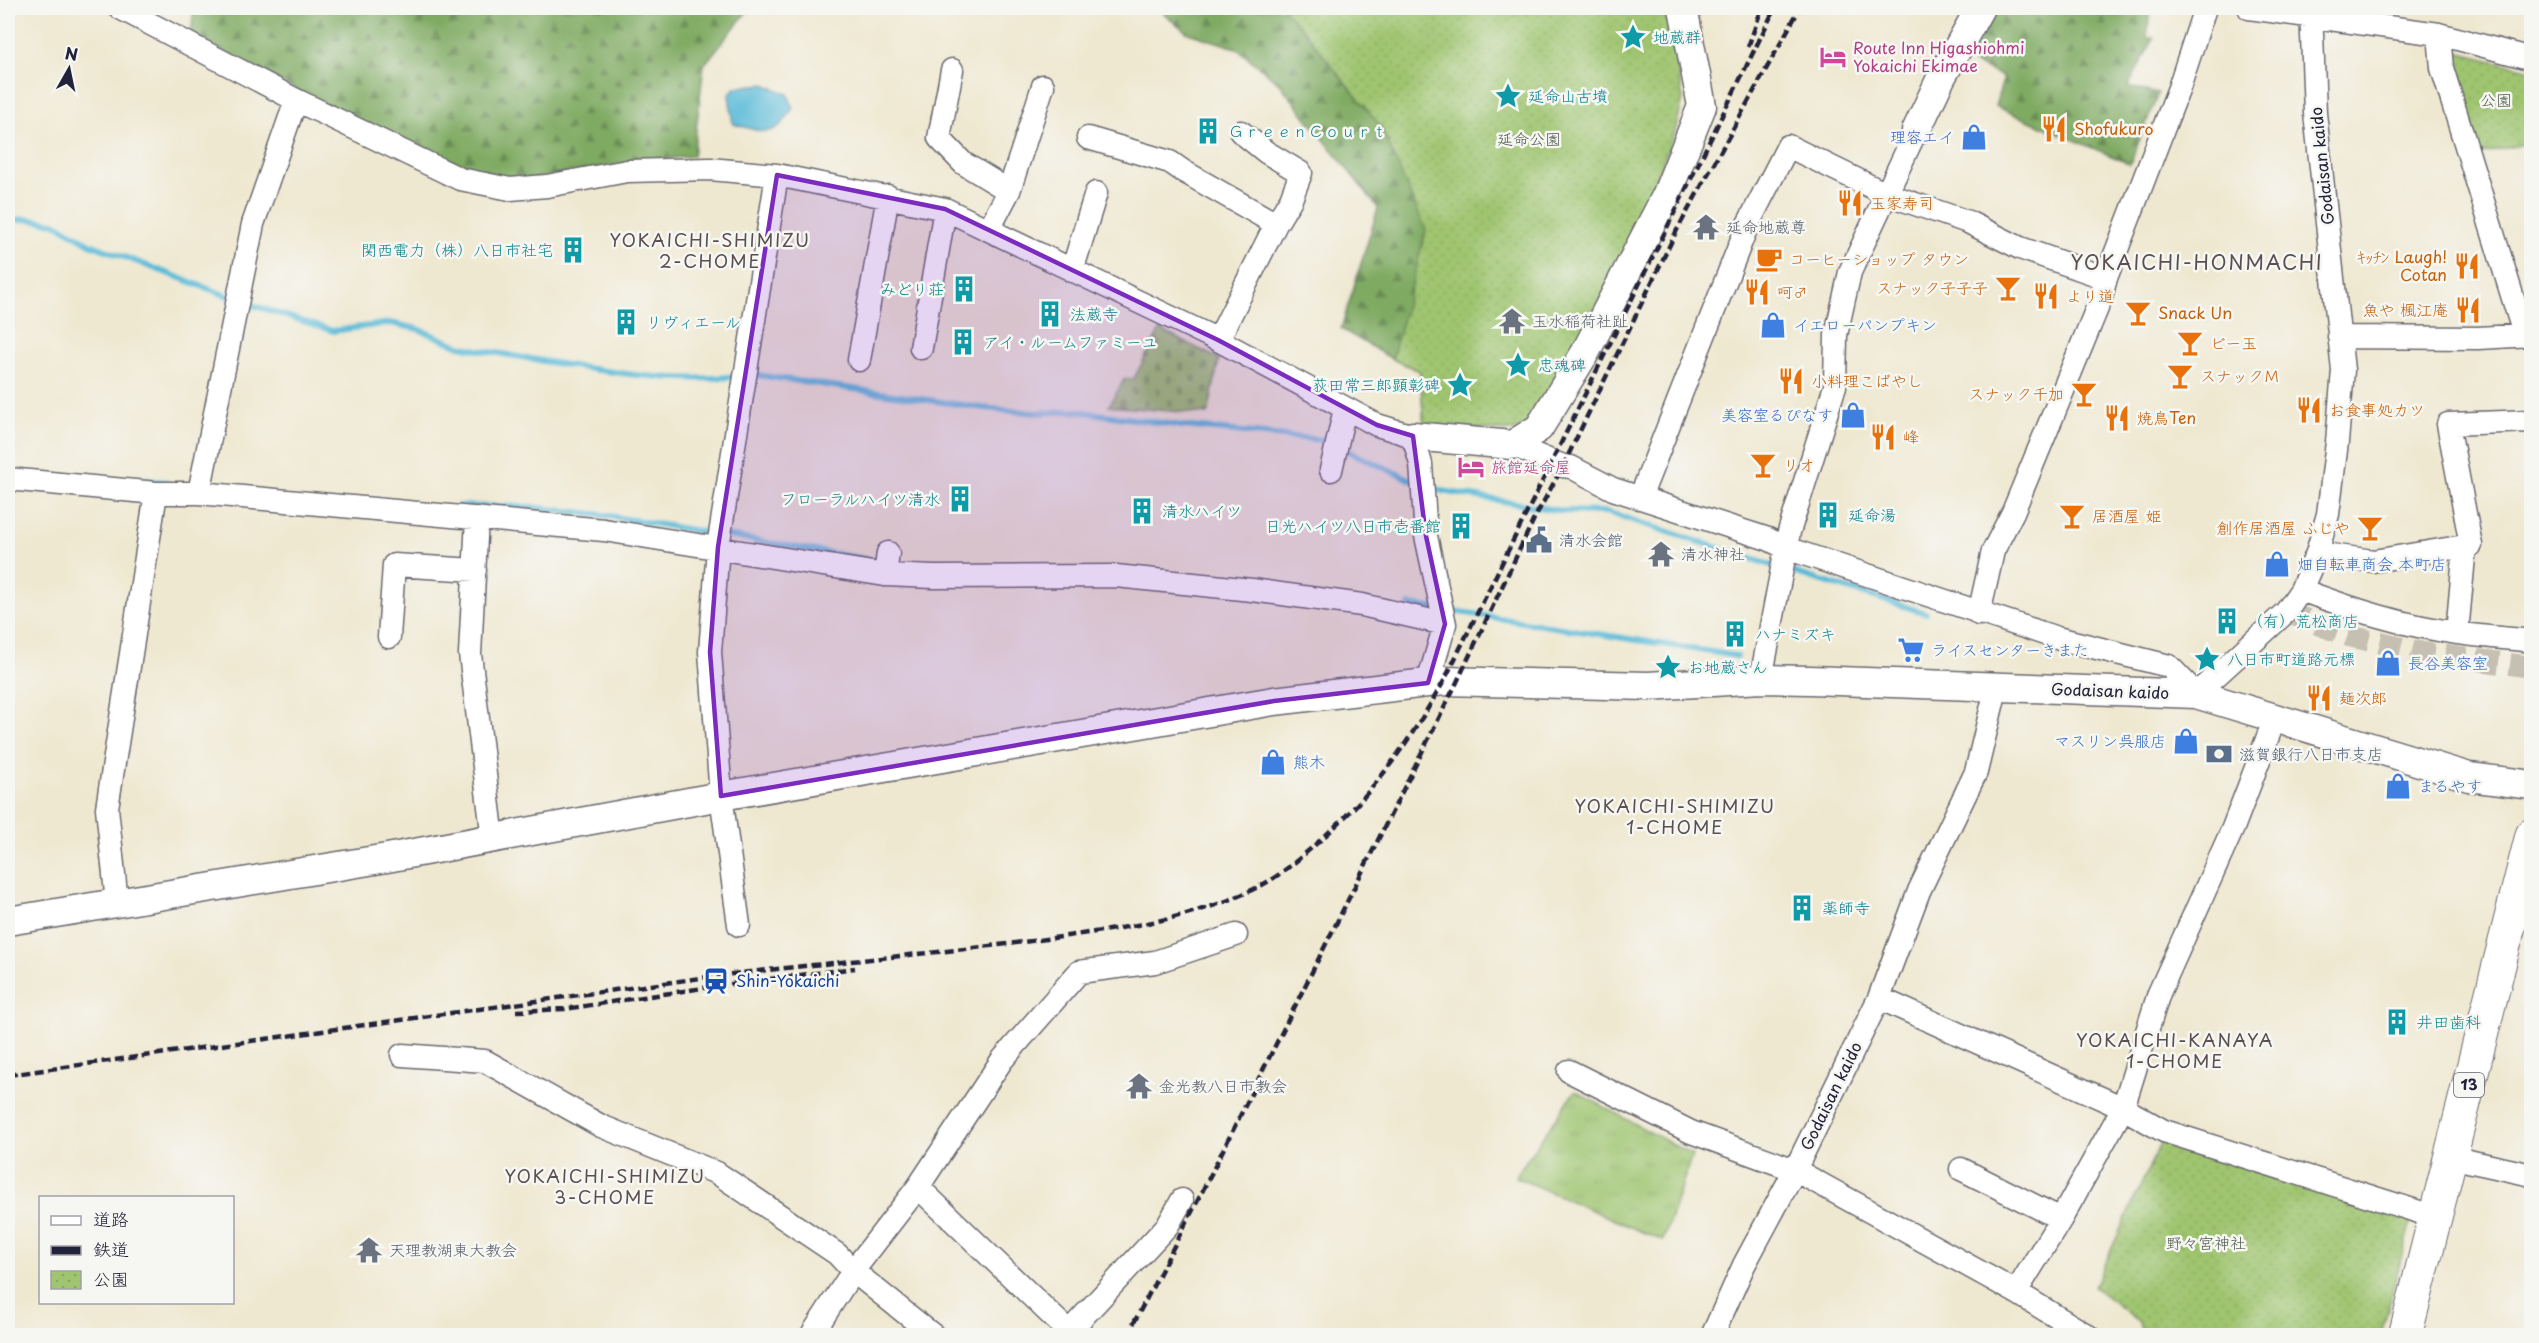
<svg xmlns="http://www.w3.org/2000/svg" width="2539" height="1343" font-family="'Playpen Sans','Klee One',sans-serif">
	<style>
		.grass { fill: url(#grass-tufts); stroke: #607456; stroke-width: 1.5 }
		.forest { fill: url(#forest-firs); stroke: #50664e; stroke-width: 1.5 }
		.cemetery { fill: url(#cemetery-stones); stroke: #607456; stroke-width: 1.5 }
		.park { fill: url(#park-dots); stroke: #607456; stroke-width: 1.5 }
		.water { fill: #59bad8; stroke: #3e6e8a; stroke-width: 1.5 }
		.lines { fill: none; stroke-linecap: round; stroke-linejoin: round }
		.stream { stroke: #59bad8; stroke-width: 6 }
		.minor-tunnel { stroke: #c6c0b2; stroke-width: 22; stroke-dasharray: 22 11; stroke-linecap: butt }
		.minor-casing { stroke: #6a676f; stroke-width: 25 }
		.tertiary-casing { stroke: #6a676f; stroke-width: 31 }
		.primary-casing { stroke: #6a676f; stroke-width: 35 }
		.minor { stroke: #fff; stroke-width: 22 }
		.tertiary { stroke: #fff; stroke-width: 28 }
		.primary { stroke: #fff; stroke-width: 33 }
		.rail { stroke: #22223b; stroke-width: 4.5; stroke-dasharray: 9 4.5; stroke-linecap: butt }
		.marked { fill: #7b2cbf; fill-opacity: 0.2; stroke: #7b2cbf; stroke-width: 4.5; stroke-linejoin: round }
		.labels { text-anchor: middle; stroke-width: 5; stroke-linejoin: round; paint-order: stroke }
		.shield { fill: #f6f6f2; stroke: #626272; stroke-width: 1.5 }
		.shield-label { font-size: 15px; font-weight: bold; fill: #22223b }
		.culture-label { font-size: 16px; fill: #0d838f; stroke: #f6f6f2; text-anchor: start }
		.hotel-label { font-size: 16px; fill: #b23c85; stroke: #f6f6f2; text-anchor: start }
		.park-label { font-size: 16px; fill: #4e5b4e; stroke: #f6f6f2 }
		.food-label { font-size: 16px; fill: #c56008; stroke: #f6f6f2; text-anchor: start }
		.shop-label { font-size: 16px; fill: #366cbe; stroke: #f6f6f2; text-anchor: start }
		.street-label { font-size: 16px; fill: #22223b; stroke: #f6f6f2 }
		.worship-label { font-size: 16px; fill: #5b616d; stroke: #f6f6f2; text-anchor: start }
		.service-label { font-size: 16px; fill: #4e5e75; stroke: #f6f6f2; text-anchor: start }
		.transit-label { font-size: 16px; fill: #164399; stroke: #f6f6f2; text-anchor: start }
		.neighbourhood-label { font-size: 18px; letter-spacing: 1.5px; fill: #5b4f51; stroke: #f6f6f2 }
		.quarter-label { font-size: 20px; letter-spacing: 1.5px; fill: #5b4f51; stroke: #f6f6f2 }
	</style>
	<defs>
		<pattern id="grass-tufts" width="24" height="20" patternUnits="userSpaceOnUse" patternTransform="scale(1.5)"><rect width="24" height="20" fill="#9fc570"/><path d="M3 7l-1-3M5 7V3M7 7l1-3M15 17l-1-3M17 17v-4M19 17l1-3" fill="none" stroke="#89a962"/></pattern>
		<pattern id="forest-firs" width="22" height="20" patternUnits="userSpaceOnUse" patternTransform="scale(1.5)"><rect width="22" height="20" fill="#7faa62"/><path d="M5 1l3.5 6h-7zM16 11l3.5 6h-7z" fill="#688a52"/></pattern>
		<pattern id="cemetery-stones" width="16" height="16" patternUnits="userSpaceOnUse" patternTransform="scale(1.5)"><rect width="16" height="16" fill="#9fc570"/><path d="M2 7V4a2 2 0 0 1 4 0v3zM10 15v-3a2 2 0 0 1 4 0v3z" fill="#89a962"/></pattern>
		<pattern id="park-dots" width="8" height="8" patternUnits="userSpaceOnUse" patternTransform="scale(1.5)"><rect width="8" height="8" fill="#9fc570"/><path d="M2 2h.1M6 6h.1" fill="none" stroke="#89a962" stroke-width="1.8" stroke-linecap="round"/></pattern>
	</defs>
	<rect width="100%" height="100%" fill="#f6f6f2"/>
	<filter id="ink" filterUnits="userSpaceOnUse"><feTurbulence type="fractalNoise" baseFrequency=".0167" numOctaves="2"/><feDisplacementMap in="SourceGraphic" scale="12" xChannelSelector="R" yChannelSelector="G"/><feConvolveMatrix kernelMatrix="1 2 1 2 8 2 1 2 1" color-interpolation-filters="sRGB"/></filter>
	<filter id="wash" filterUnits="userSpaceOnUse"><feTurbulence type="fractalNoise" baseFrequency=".008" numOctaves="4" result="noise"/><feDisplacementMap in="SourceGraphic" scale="24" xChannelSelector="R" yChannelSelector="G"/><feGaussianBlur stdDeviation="1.35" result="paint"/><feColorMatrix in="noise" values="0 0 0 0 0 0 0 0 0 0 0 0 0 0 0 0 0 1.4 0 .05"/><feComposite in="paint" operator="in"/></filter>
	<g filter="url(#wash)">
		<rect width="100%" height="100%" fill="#efe8d0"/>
		<path class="grass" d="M1575,1091L1692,1155L1663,1241L1515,1177Z"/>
		<path class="forest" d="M194,8H750L704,65L693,156L626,163L515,182L424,152L334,110L191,34Z
			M1157,8H1642L1424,426L1420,371L1392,359L1341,329L1378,208L1280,84L1236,48L1188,33Z
			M1994,8H2015L2023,10V8L2150,9L2147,38H2154L2128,87L2158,94L2130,164L1995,106L2004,77L1970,62Z"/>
		<path class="cemetery" d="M1160,330L1219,359L1208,414L1109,406L1125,378L1133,380Z"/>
		<path class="park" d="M1282,8H1668L1683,99L1675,132L1629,246L1535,422L1513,431L1424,426L1420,371L1392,359L1426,230L1381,127L1300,26Z
			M2456,52L2531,70V142L2473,156L2449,61Z
			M2162,1139L2412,1217L2381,1335H2142L2139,1322L2094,1287Z"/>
		<path class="water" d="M764,84L788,94L793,108C775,140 765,132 733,124L729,94L736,87Z"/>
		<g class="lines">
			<path class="stream" d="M8,221L25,219L55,223L90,244L233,298
				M243,302L333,331L390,323L418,329L459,346L479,350C561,363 657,386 740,376
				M750,374L983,408L1035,413L1076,411L1183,426L1323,440L1331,444
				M1341,448L1416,482
				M141,480L166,482
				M1429,486L1442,491L1562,511L1607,512L1777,567
				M459,506L531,507L603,515L882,562
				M1786,570L1926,613
				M1409,605L1437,609
				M1448,610L1737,656"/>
		</g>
	</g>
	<g filter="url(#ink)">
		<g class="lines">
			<path class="minor-tunnel" d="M2286,612L2349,636L2423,653L2532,667"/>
			<g class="minor-casing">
				<path id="minor" d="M120,8L296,100L460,179L510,189L547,186L627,171L710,169L777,175L945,209L1218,340L1377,425L1413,436L1421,464L1426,536L1445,624L1428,683
					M2249,8L2439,34L2532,59
					M2439,34L2442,68L2524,334
					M952,70L939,138L963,163L1009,191
					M1241,132L1266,152L1301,173L1291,199L1276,224
					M1088,138L1170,162L1183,171L1276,224L1218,340
					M989,229L1009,191L1043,86
					M1072,271L1096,193
					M2339,337L2478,338L2532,335
					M921,348L945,209
					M859,360L888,196
					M1512,445L1563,466L1571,467L1613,489L1768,539L1786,548L2057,638L2169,666L2196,694L2286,612L2301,590L2317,553L2328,514L2337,442L2343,370L2315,113L2311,8
					M1331,470L1345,409
					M8,479L156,493H199L604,530L885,575L934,577L1116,576L1252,590L1362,605L1445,624
					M199,493L253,224L296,100
					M1640,498L1748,224L1788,146L1886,194L1968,222L2020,248L2106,278
					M477,518L470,654L493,839
					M2317,553L2373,561L2471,545L2448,424L2532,421
					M885,575L888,553
					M2301,590C2352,609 2404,626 2458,633C2482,637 2507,638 2532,641
					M1979,614L1993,551L2013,512L2100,301L2106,278L2179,88L2205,8
					M2457,633L2465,546
					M389,637L394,565L475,570
					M1761,679L1789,532L1835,386L1836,335L1850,272L1916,131
					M117,903L107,808L156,493
					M739,925L721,796L710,652L718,547L777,175
					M1879,998L2123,1108L2164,1131L2435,1217
					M402,1055L485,1061L601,1126L717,1173L837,1254L853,1271L934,1336
					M1569,1071L1691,1132L1795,1170L2016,1292L2088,1336
					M2450,1157L2532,1175
					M1961,1169L2061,1219
					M918,1187L1069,1332
					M2016,1292L2061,1219L2123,1108L2159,993L2233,828L2275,718
					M811,1336L853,1271L918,1187L1002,1060L1079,972L1155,962L1236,935
					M1065,1336L1168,1225L1182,1200
					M1712,1336L1744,1265L1795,1170L1879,998L1919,891L1976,772L1997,685"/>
			</g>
			<g class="tertiary-casing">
				<path id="tertiary" d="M1916,131L1941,78L1980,8
					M1413,436L1512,445L1539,428L1585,353L1666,196L1702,106L1683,8
					M8,921L387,858L721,796L1274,701L1444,681L1648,686L1761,679L1810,680L2196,694L2469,777L2532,785"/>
			</g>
			<g class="primary-casing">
				<path id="primary" d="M2405,1336L2532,835"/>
			</g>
			<use href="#minor" class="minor"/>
			<use href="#tertiary" class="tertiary"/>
			<use href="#primary" class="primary"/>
			<path class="rail" d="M1748,47L1762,8
				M516,1011L565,1009L716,986L855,968
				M8,1075L715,976C823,963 931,954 1039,940C1115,929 1193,921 1262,885C1281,875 1300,858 1316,844C1373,794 1406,747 1444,681L1775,8
				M1127,1336L1197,1202L1457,682L1534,519L1563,466L1677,230L1800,8"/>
		</g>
	</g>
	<path class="marked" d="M777,175L945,209L1218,340L1377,425L1413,436L1426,536L1445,624L1428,683L1274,701L721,796L710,652L718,547Z"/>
	<defs>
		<g id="sight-bare" transform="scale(2.07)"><path d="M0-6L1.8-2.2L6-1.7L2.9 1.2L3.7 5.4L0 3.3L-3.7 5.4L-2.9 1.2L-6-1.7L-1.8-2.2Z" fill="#0f9aa8" stroke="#f6f6f2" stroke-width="2.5" paint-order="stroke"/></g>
		<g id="hotel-bare" transform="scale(2.07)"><path d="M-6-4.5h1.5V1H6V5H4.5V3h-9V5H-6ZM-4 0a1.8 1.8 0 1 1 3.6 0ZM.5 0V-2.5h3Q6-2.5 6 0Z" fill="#d1479c" stroke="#f6f6f2" stroke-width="2.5" paint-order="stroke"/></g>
		<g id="restaurant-bare" transform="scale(2.07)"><path d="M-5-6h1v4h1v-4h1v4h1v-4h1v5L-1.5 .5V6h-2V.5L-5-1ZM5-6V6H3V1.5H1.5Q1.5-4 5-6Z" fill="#e8710a" stroke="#f6f6f2" stroke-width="2.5" paint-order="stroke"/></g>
		<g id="building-bare" transform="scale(2.07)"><path d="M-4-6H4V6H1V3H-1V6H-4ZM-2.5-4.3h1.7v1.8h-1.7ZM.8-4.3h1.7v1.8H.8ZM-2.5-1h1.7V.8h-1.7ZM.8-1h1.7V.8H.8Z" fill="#0f9aa8" stroke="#f6f6f2" stroke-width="2.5" paint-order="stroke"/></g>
		<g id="shop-bare" transform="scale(2.07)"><path d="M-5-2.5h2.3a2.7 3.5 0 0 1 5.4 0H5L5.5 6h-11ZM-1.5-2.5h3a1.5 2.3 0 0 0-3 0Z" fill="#3f7fe0" stroke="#f6f6f2" stroke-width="2.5" paint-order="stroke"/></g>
		<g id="temple-bare" transform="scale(2.07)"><path d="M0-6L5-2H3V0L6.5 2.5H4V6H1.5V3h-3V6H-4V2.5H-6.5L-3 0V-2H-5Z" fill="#6b7280" stroke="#f6f6f2" stroke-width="2.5" paint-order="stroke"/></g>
		<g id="cafe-bare" transform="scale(2.07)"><path d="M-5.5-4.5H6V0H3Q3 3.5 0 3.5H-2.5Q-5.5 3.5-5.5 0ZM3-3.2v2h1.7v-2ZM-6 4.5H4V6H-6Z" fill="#e8710a" stroke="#f6f6f2" stroke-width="2.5" paint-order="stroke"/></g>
		<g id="bar-bare" transform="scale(2.07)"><path d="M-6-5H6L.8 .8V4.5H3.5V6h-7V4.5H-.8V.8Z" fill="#e8710a" stroke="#f6f6f2" stroke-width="2.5" paint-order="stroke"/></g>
		<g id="civic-bare" transform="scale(2.07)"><path d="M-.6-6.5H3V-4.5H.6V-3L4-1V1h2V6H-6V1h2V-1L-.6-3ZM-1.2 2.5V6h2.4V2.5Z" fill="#5c6f8a" stroke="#f6f6f2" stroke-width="2.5" paint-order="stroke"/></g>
		<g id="supermarket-bare" transform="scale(2.07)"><path d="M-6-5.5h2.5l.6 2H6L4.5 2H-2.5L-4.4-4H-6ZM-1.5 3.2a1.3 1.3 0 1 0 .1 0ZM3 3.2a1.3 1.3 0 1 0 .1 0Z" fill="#3f7fe0" stroke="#f6f6f2" stroke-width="2.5" paint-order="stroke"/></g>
		<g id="bank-bare" transform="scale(2.07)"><path d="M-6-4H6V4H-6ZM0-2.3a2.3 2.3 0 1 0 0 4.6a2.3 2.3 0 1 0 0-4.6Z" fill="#5c6f8a" stroke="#f6f6f2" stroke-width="2.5" paint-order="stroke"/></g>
		<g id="station-bare" transform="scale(2.07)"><path d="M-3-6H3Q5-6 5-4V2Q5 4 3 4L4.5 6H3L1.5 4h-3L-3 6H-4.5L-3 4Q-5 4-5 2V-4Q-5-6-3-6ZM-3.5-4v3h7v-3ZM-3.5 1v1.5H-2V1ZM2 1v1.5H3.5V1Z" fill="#1a4fb4" stroke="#f6f6f2" stroke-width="2.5" paint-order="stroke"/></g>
	</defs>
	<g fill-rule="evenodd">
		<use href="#sight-bare" x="1633" y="37"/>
		<use href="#hotel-bare" x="1833" y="57"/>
		<use href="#sight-bare" x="1508" y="96"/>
		<use href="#restaurant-bare" x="2054" y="129"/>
		<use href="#building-bare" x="1208" y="131"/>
		<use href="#shop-bare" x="1974" y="137"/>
		<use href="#restaurant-bare" x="1850" y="203"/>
		<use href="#temple-bare" x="1706" y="227"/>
		<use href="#building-bare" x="573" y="250"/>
		<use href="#cafe-bare" x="1769" y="259"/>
		<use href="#restaurant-bare" x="2467" y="266"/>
		<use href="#bar-bare" x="2008" y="288"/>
		<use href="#building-bare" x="964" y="289"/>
		<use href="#restaurant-bare" x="1757" y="292"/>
		<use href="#restaurant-bare" x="2046" y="296"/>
		<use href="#restaurant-bare" x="2468" y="310"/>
		<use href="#bar-bare" x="2138" y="313"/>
		<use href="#building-bare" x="1050" y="314"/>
		<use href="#temple-bare" x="1512" y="321"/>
		<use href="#building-bare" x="626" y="322"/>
		<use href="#shop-bare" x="1773" y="325"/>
		<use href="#building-bare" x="963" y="342"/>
		<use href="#bar-bare" x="2190" y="343"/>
		<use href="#sight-bare" x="1518" y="365"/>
		<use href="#bar-bare" x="2180" y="376"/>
		<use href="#restaurant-bare" x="1791" y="381"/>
		<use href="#sight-bare" x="1460" y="385"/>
		<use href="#bar-bare" x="2084" y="394"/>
		<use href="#restaurant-bare" x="2309" y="410"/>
		<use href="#shop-bare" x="1853" y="415"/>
		<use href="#restaurant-bare" x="2117" y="418"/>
		<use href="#restaurant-bare" x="1883" y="437"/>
		<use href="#bar-bare" x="1763" y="465"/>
		<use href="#hotel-bare" x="1471" y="467"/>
		<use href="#building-bare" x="960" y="499"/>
		<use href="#building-bare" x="1142" y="511"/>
		<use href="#building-bare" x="1828" y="515"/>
		<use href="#bar-bare" x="2072" y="516"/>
		<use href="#building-bare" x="1461" y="526"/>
		<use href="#bar-bare" x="2370" y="528"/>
		<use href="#civic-bare" x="1539" y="540"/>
		<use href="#temple-bare" x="1661" y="554"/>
		<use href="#shop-bare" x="2277" y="564"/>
		<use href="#building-bare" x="2227" y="621"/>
		<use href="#building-bare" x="1735" y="634"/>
		<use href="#supermarket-bare" x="1911" y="650"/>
		<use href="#sight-bare" x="2207" y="659"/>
		<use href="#shop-bare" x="2388" y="663"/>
		<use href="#sight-bare" x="1668" y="667"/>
		<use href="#restaurant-bare" x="2319" y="698"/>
		<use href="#shop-bare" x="2186" y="741"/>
		<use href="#bank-bare" x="2219" y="754"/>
		<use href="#shop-bare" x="1273" y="762"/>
		<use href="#shop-bare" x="2398" y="786"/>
		<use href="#building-bare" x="1802" y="908"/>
		<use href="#station-bare" x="716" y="981"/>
		<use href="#building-bare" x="2397" y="1022"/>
		<use href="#temple-bare" x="1139" y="1086"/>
		<use href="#temple-bare" x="369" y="1250"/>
	</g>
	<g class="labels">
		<rect class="shield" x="2454" y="1073" width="30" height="24" rx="4.5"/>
		<g class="shield-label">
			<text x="2469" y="1090">13</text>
		</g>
		<g class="culture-label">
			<text x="1653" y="43">地蔵群</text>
			<text x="1528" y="102">延命山古墳</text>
			<text x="1228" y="137">ＧｒｅｅｎＣｏｕｒｔ</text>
			<text x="553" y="256" text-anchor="end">関西電力（株）八日市社宅</text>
			<text x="944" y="295" text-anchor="end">みどり荘</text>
			<text x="1070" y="320">法蔵寺</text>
			<text x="646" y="328">リヴィエール</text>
			<text x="983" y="348">アイ・ルームファミーユ</text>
			<text x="1538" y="371">忠魂碑</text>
			<text x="1440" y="391" text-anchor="end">荻田常三郎顕彰碑</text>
			<text x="940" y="505" text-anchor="end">フローラルハイツ清水</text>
			<text x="1162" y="517">清水ハイツ</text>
			<text x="1848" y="521">延命湯</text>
			<text x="1441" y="532" text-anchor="end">日光ハイツ八日市壱番館</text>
			<text x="2247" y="627">（有）荒松商店</text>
			<text x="1755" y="640">ハナミズキ</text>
			<text x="2227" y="665">八日市町道路元標</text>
			<text x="1688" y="673">お地蔵さん</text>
			<text x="1822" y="914">薬師寺</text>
			<text x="2417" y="1028">井田歯科</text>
		</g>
		<g class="hotel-label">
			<text x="1853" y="54">Route Inn Higashiohmi<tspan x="1853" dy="18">Yokaichi Ekimae</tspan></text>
			<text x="1491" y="473">旅館延命屋</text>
		</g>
		<g class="park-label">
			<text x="2496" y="106">公園</text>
			<text x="1529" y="145">延命公園</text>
			<text x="2206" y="1249">野々宮神社</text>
		</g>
		<g class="food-label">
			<text x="2074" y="135">Shofukuro</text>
			<text x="1870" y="209">玉家寿司</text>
			<text x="2447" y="263" text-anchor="end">ｷｯﾁﾝ Laugh!<tspan x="2447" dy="18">Cotan</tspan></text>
			<text x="1789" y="265">コーヒーショップ タウン</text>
			<text x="1988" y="294" text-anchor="end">スナック子子子</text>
			<text x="1777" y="298">呵♂</text>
			<text x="2066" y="302">より道</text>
			<text x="2448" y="316" text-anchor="end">魚や 楓江庵</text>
			<text x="2158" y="319">Snack Un</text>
			<text x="2210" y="349">ビー玉</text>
			<text x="2200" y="382">スナックＭ</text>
			<text x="1811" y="387">小料理こばやし</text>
			<text x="2064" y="400" text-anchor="end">スナック千加</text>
			<text x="2329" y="416">お食事処カツ</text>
			<text x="2137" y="424">焼鳥Ten</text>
			<text x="1903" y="443">峰</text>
			<text x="1783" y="471">リオ</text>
			<text x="2092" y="522">居酒屋 姫</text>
			<text x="2350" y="534" text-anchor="end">創作居酒屋 ふじや</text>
			<text x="2339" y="704">麺次郎</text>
		</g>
		<g class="shop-label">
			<text x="1954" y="143" text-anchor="end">理容エイ</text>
			<text x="1793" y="331">イエローパンプキン</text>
			<text x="1833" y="421" text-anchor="end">美容室るぴなす</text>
			<text x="2297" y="570">畑自転車商会 本町店</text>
			<text x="1931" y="656">ライスセンターきまた</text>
			<text x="2408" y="669">長谷美容室</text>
			<text x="2166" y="747" text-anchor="end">マスリン呉服店</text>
			<text x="1293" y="768">熊木</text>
			<text x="2418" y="792">まるやす</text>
		</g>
		<g class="street-label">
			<text transform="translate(2322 166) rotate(-96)" y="6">Godaisan kaido</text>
			<text transform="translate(2110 691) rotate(2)" y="6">Godaisan kaido</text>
			<text transform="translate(1831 1096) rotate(-64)" y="6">Godaisan kaido</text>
		</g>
		<g class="worship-label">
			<text x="1726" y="233">延命地蔵尊</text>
			<text x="1532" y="327">玉水稲荷社趾</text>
			<text x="1681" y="560">清水神社</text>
			<text x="1159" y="1092">金光教八日市教会</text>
			<text x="389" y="1256">天理教湖東大教会</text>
		</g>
		<g class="service-label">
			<text x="1559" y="546">清水会館</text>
			<text x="2239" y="760">滋賀銀行八日市支店</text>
		</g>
		<g class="transit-label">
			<text x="736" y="987">Shin-Yokaichi</text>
		</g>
		<g class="neighbourhood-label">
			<text x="710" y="247">YOKAICHI-SHIMIZU<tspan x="710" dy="21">2-CHOME</tspan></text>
			<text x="1675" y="813">YOKAICHI-SHIMIZU<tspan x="1675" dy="21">1-CHOME</tspan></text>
			<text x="2175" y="1047">YOKAICHI-KANAYA<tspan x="2175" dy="21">1-CHOME</tspan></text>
			<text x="605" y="1183">YOKAICHI-SHIMIZU<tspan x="605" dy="21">3-CHOME</tspan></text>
		</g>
		<g class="quarter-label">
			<text x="2197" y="270">YOKAICHI-HONMACHI</text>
		</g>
	</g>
	<rect width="2539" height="1343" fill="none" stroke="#f6f6f2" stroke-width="30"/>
	<rect x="39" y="1196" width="195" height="108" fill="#f6f6f2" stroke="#a1a1a9" stroke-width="1.5"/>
	<rect x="51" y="1216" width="30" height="9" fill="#ffffff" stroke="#a1a1a9" stroke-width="1.5"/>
	<text x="93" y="1226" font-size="18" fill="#22223b">道路</text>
	<rect x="51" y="1246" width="30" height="9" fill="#22223b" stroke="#a1a1a9" stroke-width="1.5"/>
	<text x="93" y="1256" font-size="18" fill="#22223b">鉄道</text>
	<rect x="51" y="1271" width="30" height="18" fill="url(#park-dots)" stroke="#a1a1a9" stroke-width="1.5"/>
	<text x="93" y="1286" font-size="18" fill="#22223b">公園</text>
	<g transform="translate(69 69) rotate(9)" stroke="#f6f6f2" stroke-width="4.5" paint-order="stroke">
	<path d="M0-4.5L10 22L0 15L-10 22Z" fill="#22223b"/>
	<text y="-9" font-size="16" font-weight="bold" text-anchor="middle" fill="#22223b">N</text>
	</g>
</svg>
